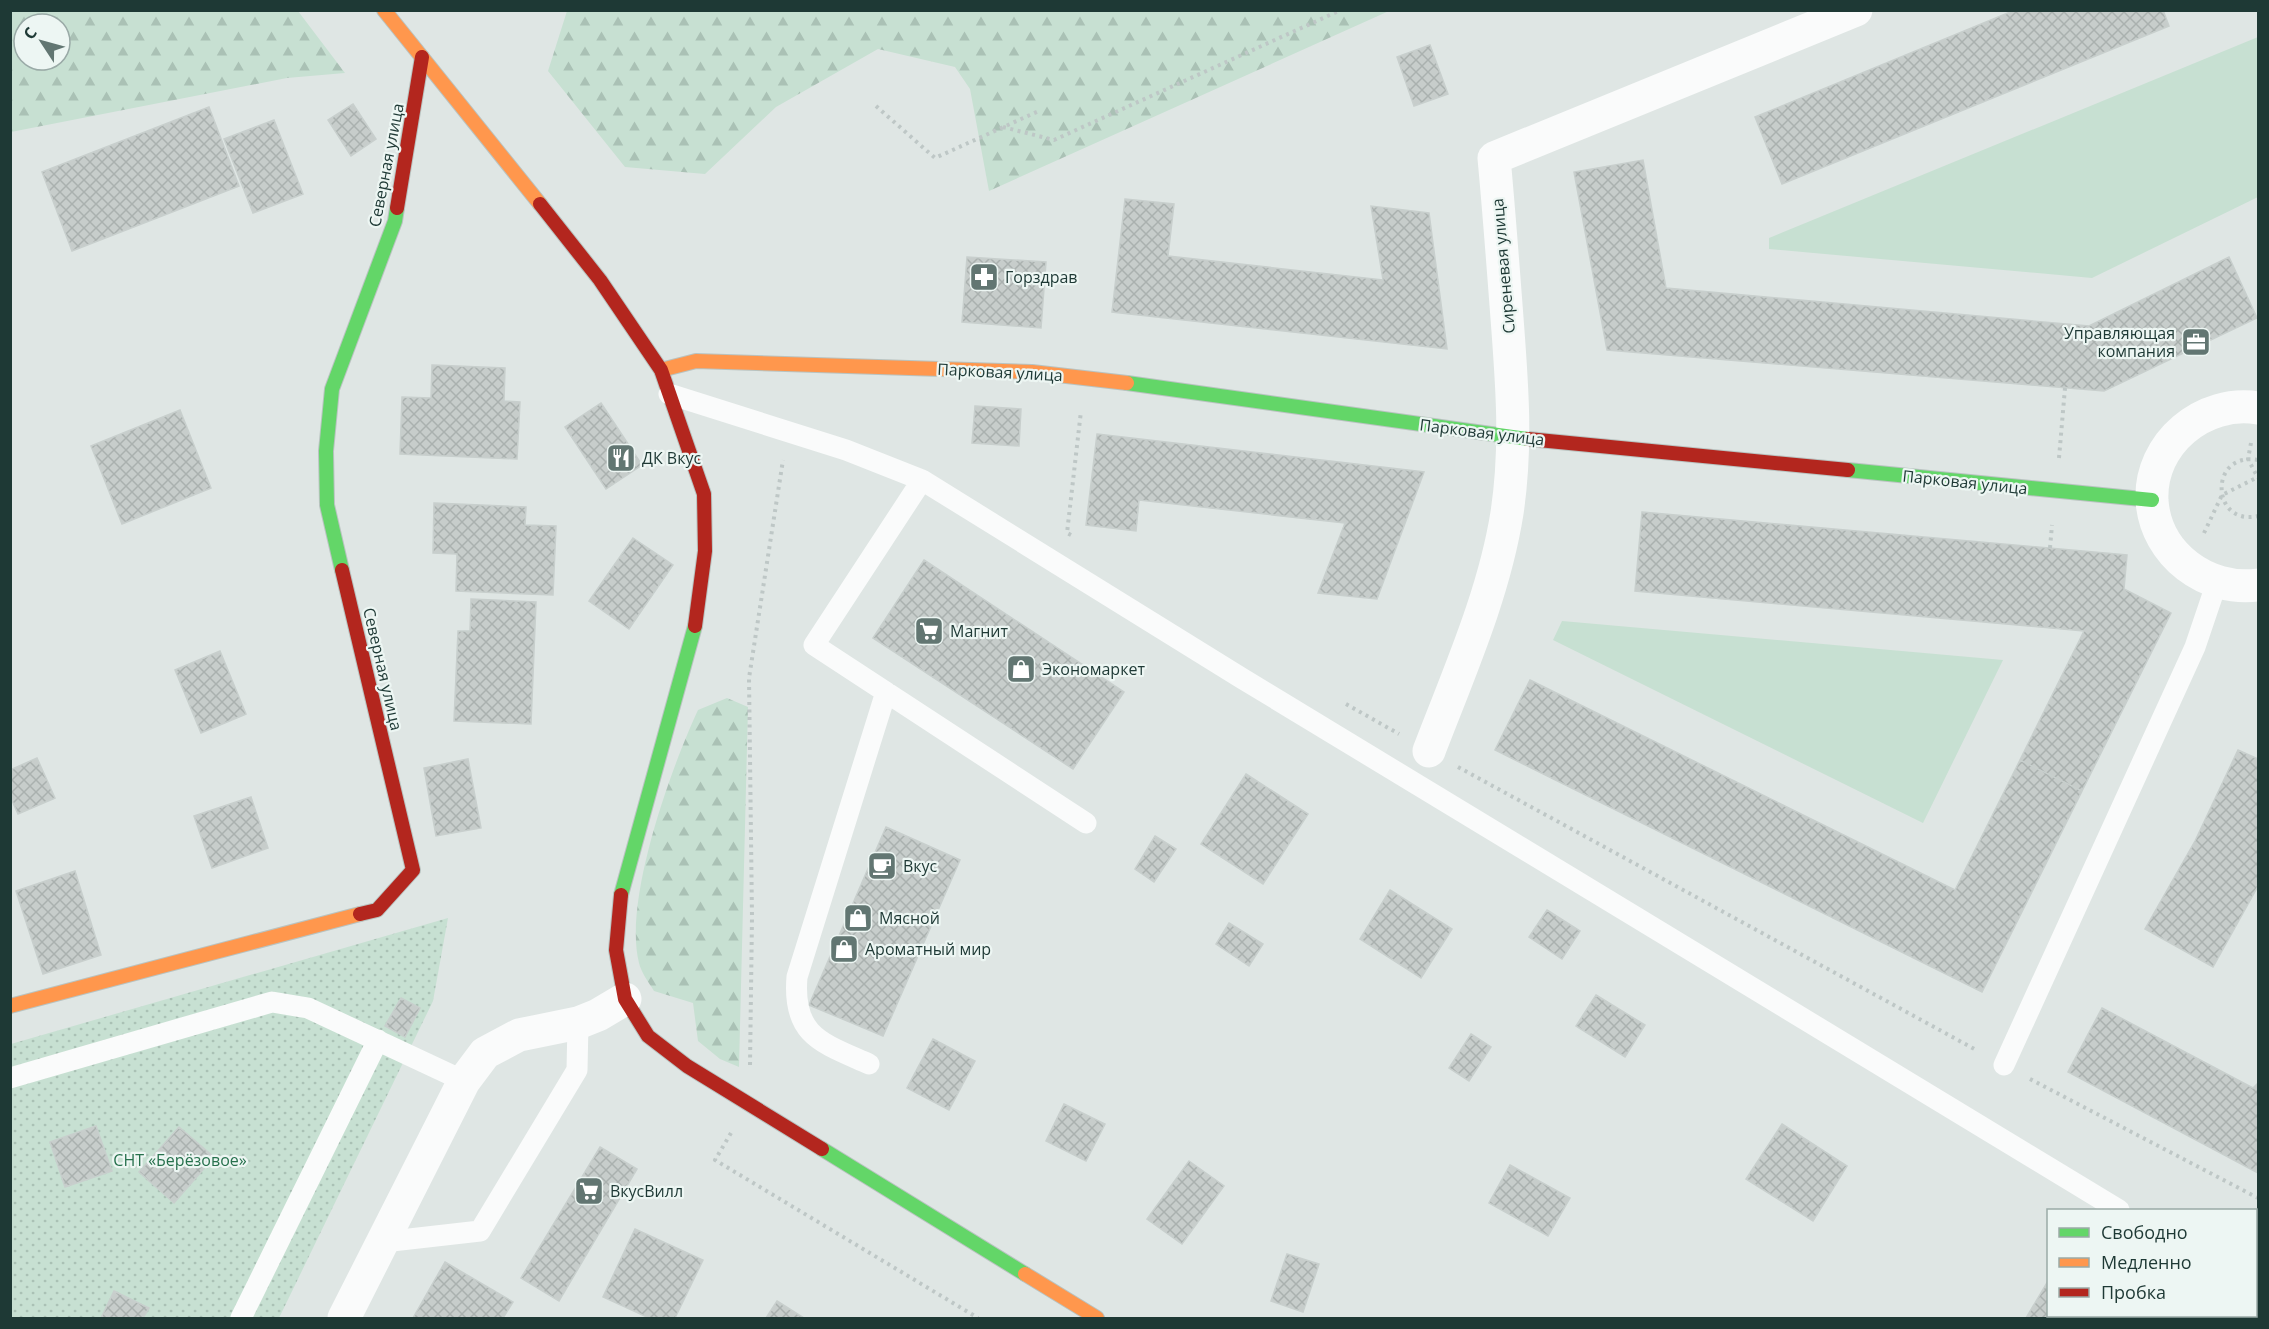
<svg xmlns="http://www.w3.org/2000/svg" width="2269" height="1329" font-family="'Open Sans',sans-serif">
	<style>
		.green { fill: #c7e0d2 }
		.forest { fill: url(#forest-firs); fill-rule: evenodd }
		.garden { fill: url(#garden-dots) }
		.building { fill: url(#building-cross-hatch); stroke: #c8cfcd; stroke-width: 1.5 }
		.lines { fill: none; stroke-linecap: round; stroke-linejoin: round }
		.fast-casing { stroke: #b9c3c0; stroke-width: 16 }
		.slow-casing { stroke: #b9c3c0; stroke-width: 16 }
		.jam-casing { stroke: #b9c3c0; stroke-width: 16 }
		.path { stroke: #bec7c6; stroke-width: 4; stroke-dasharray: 3 4.5; stroke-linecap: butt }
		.lane { stroke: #fafbfb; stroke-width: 21 }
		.street { stroke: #fafbfb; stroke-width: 33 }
		.fast { stroke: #63d668; stroke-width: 14 }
		.slow { stroke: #ff974d; stroke-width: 14 }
		.jam { stroke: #b3261e; stroke-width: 14 }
		.labels { text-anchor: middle; stroke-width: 4.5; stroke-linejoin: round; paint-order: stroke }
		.street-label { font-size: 16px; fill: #1e3935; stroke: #edf6f3 }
		.poi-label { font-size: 16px; fill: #1e3935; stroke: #edf6f3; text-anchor: start }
		.park-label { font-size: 16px; fill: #27714d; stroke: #edf6f3 }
	</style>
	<defs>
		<pattern id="forest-firs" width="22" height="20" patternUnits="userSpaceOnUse" patternTransform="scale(1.5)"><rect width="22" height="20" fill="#c7e0d2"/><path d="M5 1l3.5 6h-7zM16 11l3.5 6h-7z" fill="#aac1b5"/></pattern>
		<pattern id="garden-dots" width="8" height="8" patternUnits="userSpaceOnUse" patternTransform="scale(1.5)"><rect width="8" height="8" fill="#c7e0d2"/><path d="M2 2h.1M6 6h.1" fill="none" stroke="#aac1b5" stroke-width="1.8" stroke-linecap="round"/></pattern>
		<pattern id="building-cross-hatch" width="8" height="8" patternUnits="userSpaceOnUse" patternTransform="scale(1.5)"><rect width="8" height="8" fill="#c7cdcb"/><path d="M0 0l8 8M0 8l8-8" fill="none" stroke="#aab1af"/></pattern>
	</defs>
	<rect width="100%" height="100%" fill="#dfe6e4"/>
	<path class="green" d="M2258,37V197L2092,278L1769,249V238Z
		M1562,621L2003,660L1923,823L1553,640Z"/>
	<path class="forest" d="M11,10L298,11L345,73L287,78L11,132ZM24,24H60V60H24Z
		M567,11V10L1389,11L989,191L970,89L955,67L878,49L776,107L705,174L625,167L548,71Z
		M727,698L748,707L739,1067L720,1059L698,1041L693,1003L654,991C649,983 641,972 639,963C623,901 671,768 698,710Z"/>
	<path class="garden" d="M448,918L433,1001L279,1318H11V1044Z"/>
	<path class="building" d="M2015,10H2163L2169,26L1782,184L1755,117Z
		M1430,45L1448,94L1414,106L1397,57Z
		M353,104L376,139L351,156L328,120Z
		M209,107L239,186L72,251L42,172Z
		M274,120L303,194L253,213L224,139Z
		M1643,160L1666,288L2089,326L2229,257L2257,318L2104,391L1607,350L1574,172Z
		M1125,199L1174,204L1168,256L1383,280L1371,206L1429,213L1447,349L1112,312Z
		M967,257L1046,262L1041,328L962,322Z
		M432,365L505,368L504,401L520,402L517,459L400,454L402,397L431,398Z
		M601,403L642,465L606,489L565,427Z
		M975,406L1021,409L1019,446L972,443Z
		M180,410L211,488L122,524L91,446Z
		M1097,434L1424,472L1377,599L1318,593L1345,523L1139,500L1136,531L1086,525Z
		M434,503L526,507L525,525L556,526L553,595L456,591L457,554L433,553Z
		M1642,512L2127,555L2124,589L2171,613L2082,791L2020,760L2084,631L1635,591Z
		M633,538L673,565L629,629L589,601Z
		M924,560L1124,692L1073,769L873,638Z
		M471,599L536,602L531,724L454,721L458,631H470Z
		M220,651L246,714L201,733L175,670Z
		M1530,680L1955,890L2020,760L2082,791L1982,992L1495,750Z
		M2238,750L2258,759V886L2213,967L2145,929L2195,841Z
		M37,758L55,798L18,814L10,796V770Z
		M468,759L481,828L436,836L424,768Z
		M1246,774L1308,814L1263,884L1201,844Z
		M251,797L268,848L212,868L194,816Z
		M886,827L960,860L883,1036L809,1005Z
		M1155,836L1176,849L1154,882L1135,869Z
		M75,871L101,955L43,974L16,891Z
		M1390,890L1452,929L1421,978L1360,939Z
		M1547,910L1580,931L1562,959L1529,937Z
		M1229,923L1263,944L1249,966L1216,944Z
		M1596,995L1645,1025L1625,1057L1576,1026Z
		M401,998L420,1008L405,1037L385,1026Z
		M2102,1008L2253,1088L2258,1083V1173L2068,1072Z
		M1471,1034L1491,1047L1469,1081L1449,1068Z
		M933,1039L975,1061L949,1110L907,1088Z
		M1064,1104L1105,1124L1086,1161L1046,1141Z
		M1782,1124L1847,1166L1813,1221L1746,1179Z
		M96,1126L112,1171L65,1187L50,1142Z
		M179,1127L214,1157L174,1203L139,1172Z
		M600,1147L637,1169L559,1301L521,1278Z
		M1189,1161L1224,1186L1182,1244L1147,1219Z
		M1510,1165L1570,1198L1548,1236L1489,1203Z
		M635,1229L703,1260L675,1318H649L603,1297Z
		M1287,1254L1319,1264L1303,1312L1271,1301Z
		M445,1262L513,1302L503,1318H413Z
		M2048,1281V1316H2140L2145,1318H2026Z
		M114,1291L149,1308L143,1318H101Z
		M777,1301L804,1318H766Z"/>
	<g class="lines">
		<g class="fast-casing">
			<path id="fast" d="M1127,383L1528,439
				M1848,470L2152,500
				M342,570L327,505L326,451L332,389L395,221L397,208
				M621,895L695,626
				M822,1149L1025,1274"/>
		</g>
		<g class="slow-casing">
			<path id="slow" d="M384,10L540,204
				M661,370L696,361L1032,372L1127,383
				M10,1006L360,914
				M1025,1274L1097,1318"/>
		</g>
		<g class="jam-casing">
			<path id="jam" d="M540,204L600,280L661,370L704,494L705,551L695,626
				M397,208L422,57
				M1528,439L1848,470
				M342,570L413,870L377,910L360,914
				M621,895L616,950L625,999L648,1036L687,1066L822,1149"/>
		</g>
		<path class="path" d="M876,106L935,158L1041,110
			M1003,127L1054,140L1341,10
			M2251,443L2248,459L2258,478
			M2059,458L2065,388
			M2258,460C2208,451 2211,527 2258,516
			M2204,533L2222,495L2258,477
			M1071,535L1067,533L1081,411
			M2050,548L2052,525
			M1346,704L1399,734
			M1458,767L1978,1051
			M750,1065L752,917L749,678L783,460
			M2030,1079L2258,1198
			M731,1133L715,1160L978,1318"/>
		<path class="lane" d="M669,394L846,450L922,480L1243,679L2119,1210
			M922,480L814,645L1086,823
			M869,1064C822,1043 792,1036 797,977L886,692
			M2004,1065L2195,647L2217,582
			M10,1078L272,1002L308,1008L464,1081
			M383,1242L480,1231L577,1070L578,1023
			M241,1318L378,1040"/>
		<path class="street" d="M2258,408C2204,399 2149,443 2152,501C2156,555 2207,592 2258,585
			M1429,751C1458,675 1494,595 1507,513C1517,447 1512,383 1507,318C1503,265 1499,211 1494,158L1856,10
			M344,1318L464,1081L485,1053L519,1035L578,1023L598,1015L625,999"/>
		<use href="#fast" class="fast"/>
		<use href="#slow" class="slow"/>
		<use href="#jam" class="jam"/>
	</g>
	<defs>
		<g id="pharmacy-square" transform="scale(1.5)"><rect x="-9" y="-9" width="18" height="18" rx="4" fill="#627672" stroke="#edf6f3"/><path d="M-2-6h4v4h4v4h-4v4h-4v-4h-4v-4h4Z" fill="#fff"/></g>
		<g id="office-square" transform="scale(1.5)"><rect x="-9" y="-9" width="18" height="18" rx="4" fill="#627672" stroke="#edf6f3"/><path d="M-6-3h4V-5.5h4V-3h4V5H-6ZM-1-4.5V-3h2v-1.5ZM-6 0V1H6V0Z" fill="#fff"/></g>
		<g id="restaurant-square" transform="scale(1.5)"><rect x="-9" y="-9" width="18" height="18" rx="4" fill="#627672" stroke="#edf6f3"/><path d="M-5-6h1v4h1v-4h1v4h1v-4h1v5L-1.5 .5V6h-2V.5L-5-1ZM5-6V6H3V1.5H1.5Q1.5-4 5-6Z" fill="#fff"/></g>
		<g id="supermarket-square" transform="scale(1.5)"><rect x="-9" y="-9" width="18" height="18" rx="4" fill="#627672" stroke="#edf6f3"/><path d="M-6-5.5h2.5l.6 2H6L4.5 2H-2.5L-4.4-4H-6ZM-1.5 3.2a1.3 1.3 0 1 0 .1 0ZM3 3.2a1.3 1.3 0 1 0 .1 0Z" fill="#fff"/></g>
		<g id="shop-square" transform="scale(1.5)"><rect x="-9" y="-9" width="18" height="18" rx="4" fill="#627672" stroke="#edf6f3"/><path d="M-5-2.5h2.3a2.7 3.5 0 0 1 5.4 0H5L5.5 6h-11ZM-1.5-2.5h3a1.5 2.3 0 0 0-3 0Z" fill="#fff"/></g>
		<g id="cafe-square" transform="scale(1.5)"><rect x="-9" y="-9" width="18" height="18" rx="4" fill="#627672" stroke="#edf6f3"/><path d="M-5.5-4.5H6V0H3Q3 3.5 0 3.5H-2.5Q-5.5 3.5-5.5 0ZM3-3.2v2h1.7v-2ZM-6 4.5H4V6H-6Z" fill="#fff"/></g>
	</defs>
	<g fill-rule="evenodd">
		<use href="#pharmacy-square" x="984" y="277"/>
		<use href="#office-square" x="2196" y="342"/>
		<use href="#restaurant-square" x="621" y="458"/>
		<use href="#supermarket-square" x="929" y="631"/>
		<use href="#shop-square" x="1021" y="669"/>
		<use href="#cafe-square" x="882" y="866"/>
		<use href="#shop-square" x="858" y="918"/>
		<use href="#shop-square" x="844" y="949"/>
		<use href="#supermarket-square" x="589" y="1191"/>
	</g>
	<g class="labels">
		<g class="street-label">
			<text transform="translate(386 165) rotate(-79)" y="6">Северная улица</text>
			<text transform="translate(1503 266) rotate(-95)" y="6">Сиреневая улица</text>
			<text transform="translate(1000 372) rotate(3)" y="6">Парковая улица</text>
			<text transform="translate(1482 432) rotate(7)" y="6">Парковая улица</text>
			<text transform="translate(1965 482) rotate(6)" y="6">Парковая улица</text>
			<text transform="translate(383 669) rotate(77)" y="6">Северная улица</text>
		</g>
		<g class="poi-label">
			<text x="1005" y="283">Горздрав</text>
			<text x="2175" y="339" text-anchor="end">Управляющая<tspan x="2175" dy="18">компания</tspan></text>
			<text x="642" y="464">ДК Вкус</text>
			<text x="950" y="637">Магнит</text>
			<text x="1042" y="675">Экономаркет</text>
			<text x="903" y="872">Вкус</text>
			<text x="879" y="924">Мясной</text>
			<text x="865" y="955">Ароматный мир</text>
			<text x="610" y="1197">ВкусВилл</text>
		</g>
		<g class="park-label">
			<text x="180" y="1166">СНТ «Берёзовое»</text>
		</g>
	</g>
	<rect width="2269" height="1329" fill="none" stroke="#1e3935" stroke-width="24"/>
	<rect x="2047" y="1209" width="210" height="108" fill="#edf6f3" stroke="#9aaaa7" stroke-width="1.5"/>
	<rect x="2059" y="1228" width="30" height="9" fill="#63d668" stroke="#9aaaa7" stroke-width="1.5"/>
	<text x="2101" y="1239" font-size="18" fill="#1e3935">Свободно</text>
	<rect x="2059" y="1258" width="30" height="9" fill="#ff974d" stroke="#9aaaa7" stroke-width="1.5"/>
	<text x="2101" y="1269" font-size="18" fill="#1e3935">Медленно</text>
	<rect x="2059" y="1288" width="30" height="9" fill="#b3261e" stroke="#9aaaa7" stroke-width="1.5"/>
	<text x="2101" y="1299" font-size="18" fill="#1e3935">Пробка</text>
	<g transform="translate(42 42) rotate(306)"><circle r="28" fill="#edf6f3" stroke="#9aaaa7" stroke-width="1.5"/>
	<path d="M0-4.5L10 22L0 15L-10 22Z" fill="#627672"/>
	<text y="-9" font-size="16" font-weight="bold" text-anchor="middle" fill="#1e3935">С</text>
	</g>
</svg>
